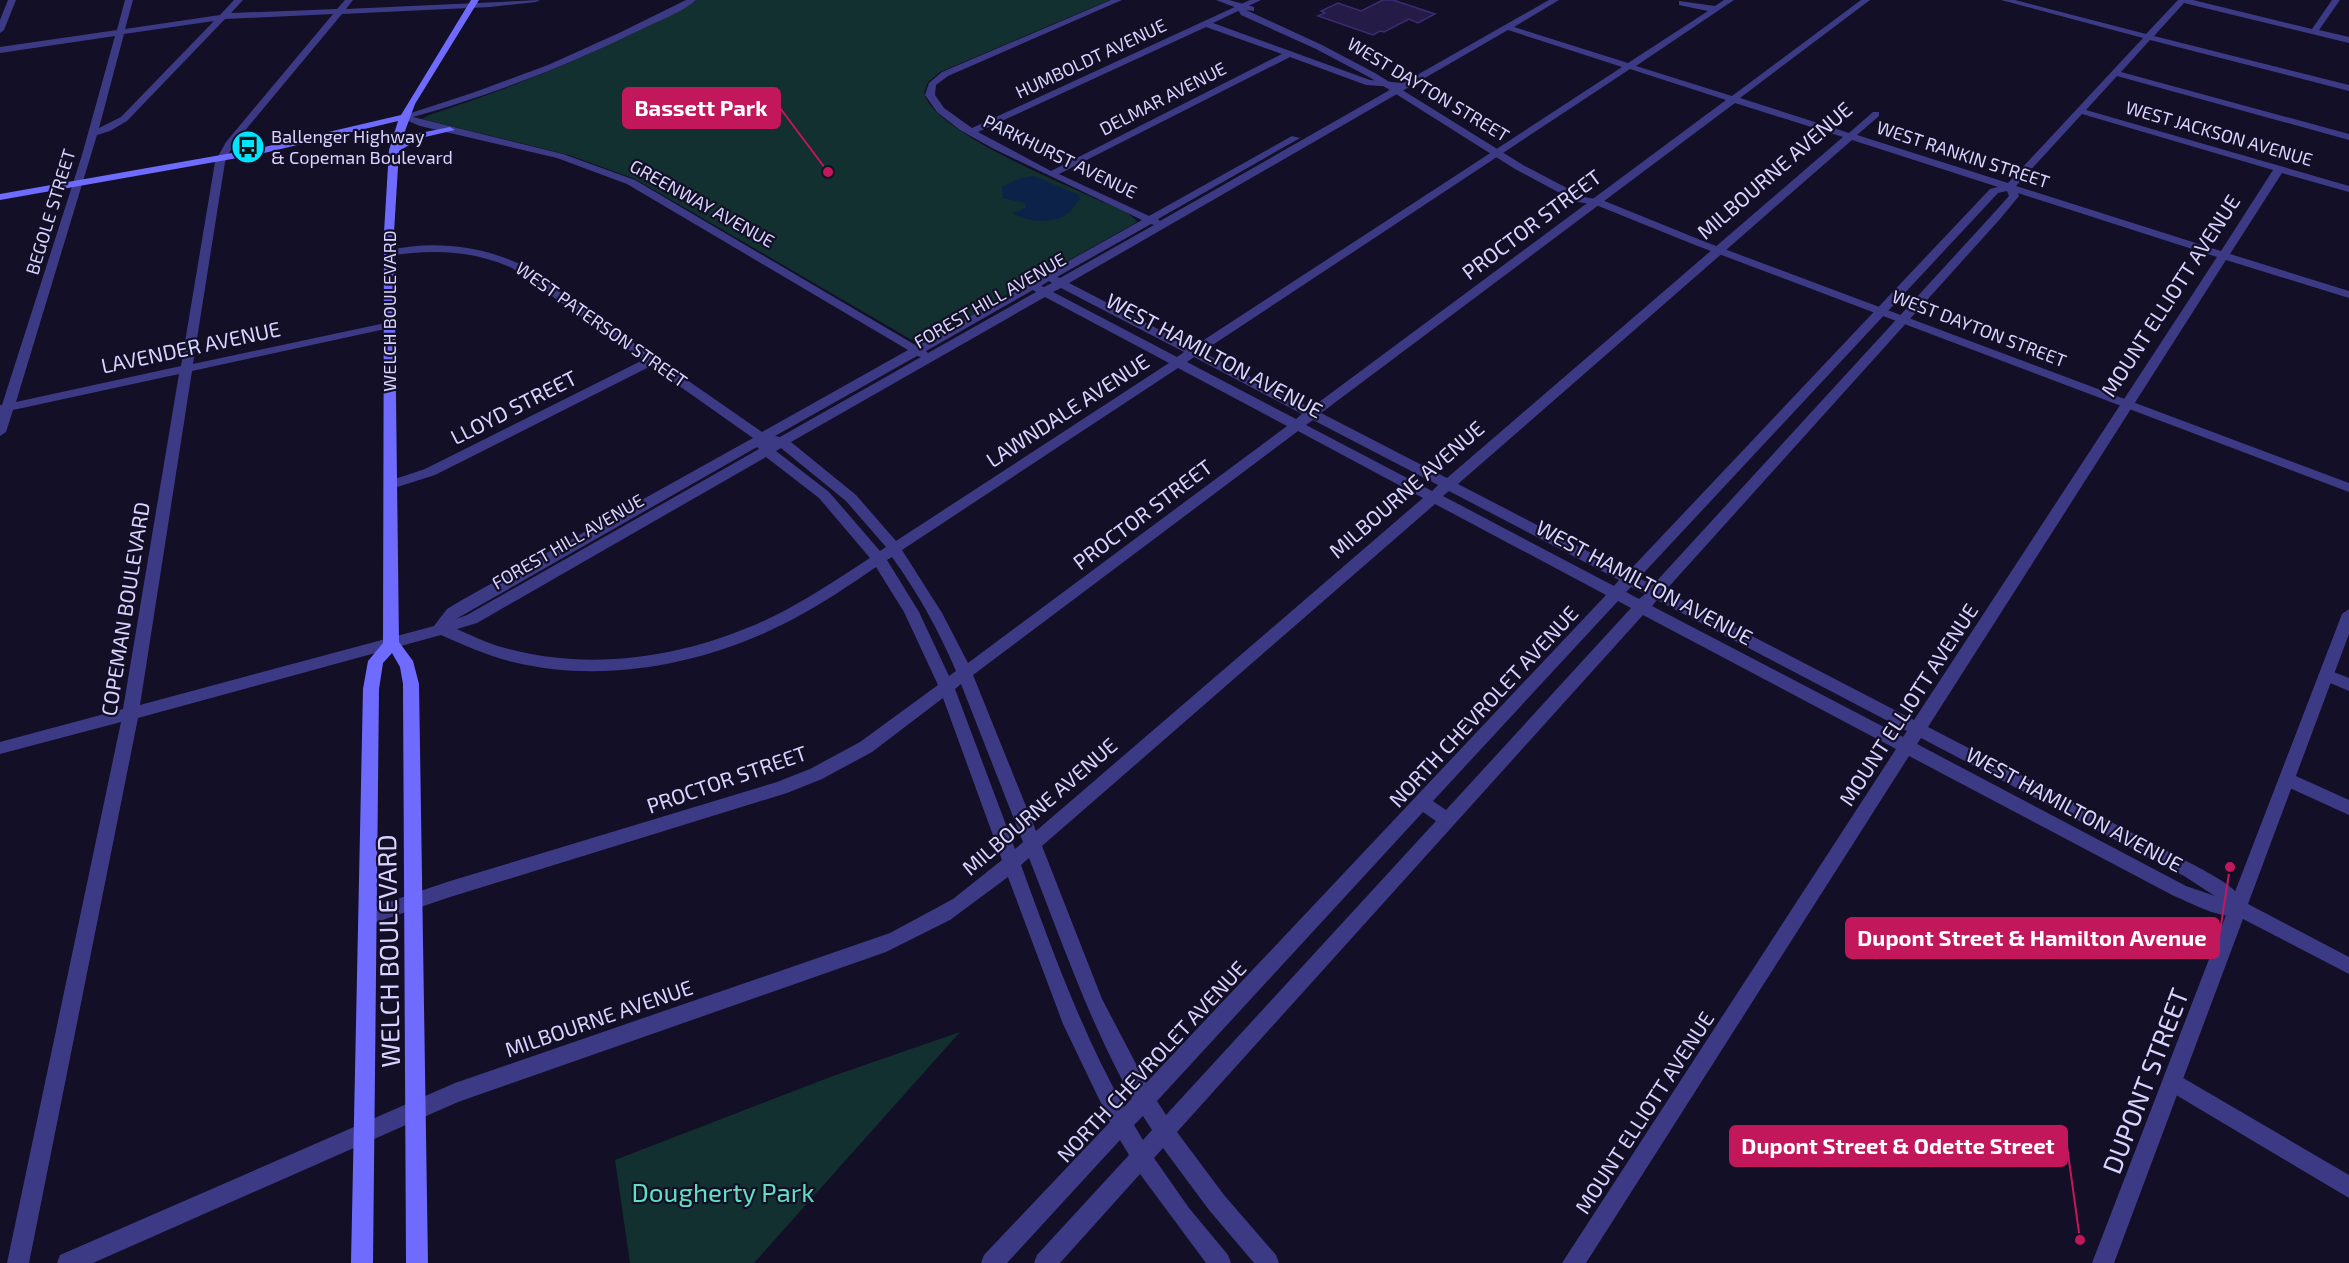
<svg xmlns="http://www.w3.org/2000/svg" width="2349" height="1263" font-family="'Exo 2',sans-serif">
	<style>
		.green { fill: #12302f }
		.water { fill: #0c2248 }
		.building { fill: #241b47; stroke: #3b2d73; stroke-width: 1.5 }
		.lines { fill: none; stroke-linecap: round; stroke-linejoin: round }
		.minor { fill: #3d3a85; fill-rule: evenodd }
		.tertiary { fill: #3d3a85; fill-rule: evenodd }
		.secondary { fill: #6f6bff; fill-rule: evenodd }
		.labels { text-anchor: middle; stroke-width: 4.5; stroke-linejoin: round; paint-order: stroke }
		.far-street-label { font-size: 18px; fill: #d9d4ff; stroke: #130f26 }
		.far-poi-label { font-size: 18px; fill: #d9d4ff; stroke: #130f26; text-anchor: start }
		.street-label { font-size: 21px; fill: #d9d4ff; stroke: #130f26 }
		.near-street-label { font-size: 26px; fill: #d9d4ff; stroke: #130f26 }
		.near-park-label { font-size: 26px; fill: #5fe0c0; stroke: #130f26 }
		.leader { fill: none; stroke: #c2185b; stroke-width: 2 }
		.callout-dot { fill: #c2185b; stroke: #130f26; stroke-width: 2 }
		.callout { fill: #c2185b; stroke: #c2185b; stroke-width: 2 }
		.callout-label { font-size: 22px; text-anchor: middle; font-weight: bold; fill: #fff }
	</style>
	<rect width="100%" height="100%" fill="#130f26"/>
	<path class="green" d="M697,0H1110L940,72L928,82L924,93C934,132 1061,182 1098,200C1110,205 1131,212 1137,222L929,339L917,343L635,179L569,155L422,119L429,115C522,85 612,47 697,0Z
		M960,1032L754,1263H630L615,1160L833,1076Z"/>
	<path class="water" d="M1033,176L1079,195L1080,199C1075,205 1070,213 1064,216C1049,224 1026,222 1013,213L1025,208V203L1003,198L1002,187L1018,179Z"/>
	<path class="building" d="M1383,0H1393L1435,14L1418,23L1409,19L1384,32L1380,31L1373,35L1318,16L1325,13L1321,11L1338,3L1361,11Z"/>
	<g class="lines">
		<path class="minor" d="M8,0H16L4,30L0,33V20Z
			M125,0H133L125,29L220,15L234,0H243L231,13L337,9L345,0H353L346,9L540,0L536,2L490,7L342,14L233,145L225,162L193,364L390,322L396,325L390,328L192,371L140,705L434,626L447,609L462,600L753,438L651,366L435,475L391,489L386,488L384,485L386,482L425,469L643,360L512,268C472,250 432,249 389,256L385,255V251C431,240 478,245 520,264L762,432L908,350L627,184L557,158L420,126L399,117L475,92L548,65L619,33L686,0H696C681,13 658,21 640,30C567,66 491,95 413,117L563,154L635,180L917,346L1142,220L992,148L960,130L937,112L925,95L929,83L942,72L1111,0H1122L948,76L936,85L935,95L944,108L972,128L1250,0H1261L1213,23L1370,80L1403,83L1549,0H1559L1514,27L1628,63L1708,11L1679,5V1L1715,6L1724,0H1734L1636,66L1732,96L1861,0H1870L1740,98L1849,133L1873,112H1879V116L1857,135L2008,183L2143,38L2001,0H2015L2146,34L2178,0H2193L2312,29L2332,0H2340L2319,30L2349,37V43L2184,3L2154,36L2349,85V91L2150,40L2121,72L2349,134V140L2117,76L2086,110L2349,186V192L2282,173L2230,254L2349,291V298L2226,260L1928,727L2196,866C2214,876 2239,888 2248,908L2245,914C2224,922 2194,904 2174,896L1909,756L1586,1263H1562L1896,749L1643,615L1177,1132L1224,1195L1276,1255L1279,1263H1254L1209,1210L1163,1148L1154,1158L1189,1208L1228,1255L1231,1263H1206L1140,1174L1060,1263H1034L1037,1255L1129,1155L1120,1140L1007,1263H981L984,1255L1110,1122L1063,1024L1008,877L950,920L886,952L458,1102L93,1263H57L60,1255L455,1083L890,933L953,899L1002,860L943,698L872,752L822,779L787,793L447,898L368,925L362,923L359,917L362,911L368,909L447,882L777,782L810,769L860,742L938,685L904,612L876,567C850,585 823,603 795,618C712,663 606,685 513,662C488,656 464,645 441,635L138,718L29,1263H7L121,722L0,754V742L123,709L179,374L13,410L6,432L0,436V405H2L82,155L115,36L0,53V47L117,30ZM333,14L226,142L215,162L181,366L16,402L97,135L110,131L127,121L225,19ZM214,21L121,117L99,128L124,34ZM1206,27L1282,54L1051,171L978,132ZM1508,30L1622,67L1193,347L1069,283ZM1290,57L1366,85L1395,87L1160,221L1158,219L1300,138L1292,136L1149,216L1059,174ZM1630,69L1726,100L1311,408L1202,352ZM1735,103L1843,137L1447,478L1321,413ZM2082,114L2273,170L2221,251L2016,186ZM1852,140L1998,187L1990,189L1628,572L1458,484ZM2007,191L2009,196L1992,215L1653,585L1639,578L1998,193ZM2018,193L2217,257L1914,720L1665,591L2000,219L2019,196ZM1151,224L1154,225L1060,278L1057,277ZM1049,281L1052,283L1044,287L1041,286ZM1061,288L1184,352L1177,357L1053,292ZM1033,290L1036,292L928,353L926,351ZM1045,297L1169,363L896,541L856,495L791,442ZM917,356L921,357L780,437L775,436ZM1194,357L1302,414L1296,419L1187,362ZM1178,368L1287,426L968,663L942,613L902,550ZM1313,420L1438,485L1432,491L1306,425ZM1298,431L1423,498L1036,831L973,675ZM757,447L759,449L467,615L456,619ZM781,448L846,501L886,547L880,551L829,492L776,451ZM766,457L819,498L870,558C842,576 814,595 784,611C703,653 603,673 513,650C493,646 475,637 457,629L477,623ZM1449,491L1619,580L1614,586L1443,496ZM1435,504L1606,595L1146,1083L1102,999L1042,846ZM892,557C918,593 939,631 956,671L949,676L919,612L887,560ZM1631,587L1645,594L1639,599L1626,592ZM1657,600L1907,731L1903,737L1652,606ZM1618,601L1631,608L1446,810L1433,801ZM961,684L1023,842L1015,849L955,689ZM1921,738L2184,876L2215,896L2186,886L1917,744ZM1423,812L1436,821L1166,1115L1157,1101ZM1029,858C1061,939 1089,1022 1132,1098L1124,1107C1081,1031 1051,947 1021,865ZM1143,1116L1152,1130L1143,1140L1134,1125Z
			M2326,669L2349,678V691L2321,679L2318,675L2321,671Z
			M2287,772L2349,800V815L2281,784L2279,779L2281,774Z
			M2173,1072L2349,1175V1198L2166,1089L2163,1082L2166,1075Z"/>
		<path class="tertiary" d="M1216,0H1229L1254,7V11L1246,10L1322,45L1375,73L1523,165L1584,197L1602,200L1703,241L2349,483V492L1695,245L1596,205L1578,202L1558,192L1515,169L1369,77L1316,49L1241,15L1237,8Z
			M2349,609V634L2248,904L2349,957V974L2243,919L2114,1263H2092L2342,614Z"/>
		<path class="secondary" d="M471,0H479L415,104L401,142L415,134L450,127L455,130L421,138L399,151L394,232L399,642L413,661L419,684L428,1263H406L403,684L400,667L392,653L383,663L379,689L373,1263H351L363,689L368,661L383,643L384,232L389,150L398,121L260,154L0,200V194L260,148L401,115Z"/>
	</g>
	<defs>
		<g id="bus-disc" transform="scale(1.725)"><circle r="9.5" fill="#00e5ff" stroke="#130f26"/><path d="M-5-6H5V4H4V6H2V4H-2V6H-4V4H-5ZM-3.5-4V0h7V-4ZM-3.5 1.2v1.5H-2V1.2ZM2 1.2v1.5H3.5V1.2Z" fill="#111"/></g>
	</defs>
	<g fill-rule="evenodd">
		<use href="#bus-disc" x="248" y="147"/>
	</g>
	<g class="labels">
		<g class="far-street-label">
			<text transform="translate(1091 59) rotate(-25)" y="6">HUMBOLDT AVENUE</text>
			<text transform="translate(1428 90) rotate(31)" y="6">WEST DAYTON STREET</text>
			<text transform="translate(1163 99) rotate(-27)" y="6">DELMAR AVENUE</text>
			<text transform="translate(2219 134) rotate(16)" y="6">WEST JACKSON AVENUE</text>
			<text transform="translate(1963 155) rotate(18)" y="6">WEST RANKIN STREET</text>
			<text transform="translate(1060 157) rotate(26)" y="6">PARKHURST AVENUE</text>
			<text transform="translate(702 204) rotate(29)" y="6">GREENWAY AVENUE</text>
			<text transform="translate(51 212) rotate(-73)" y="6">BEGOLE STREET</text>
			<text transform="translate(990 301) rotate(-30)" y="6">FOREST HILL AVENUE</text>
			<text transform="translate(390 311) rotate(-90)" y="6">WELCH BOULEVARD</text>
			<text transform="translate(601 325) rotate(35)" y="6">WEST PATERSON STREET</text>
			<text transform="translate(1979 329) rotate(21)" y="6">WEST DAYTON STREET</text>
			<text transform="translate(568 542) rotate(-30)" y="6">FOREST HILL AVENUE</text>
		</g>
		<g class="far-poi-label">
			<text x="271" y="143">Ballenger Highway<tspan x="271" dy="21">&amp; Copeman Boulevard</tspan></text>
		</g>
		<g class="street-label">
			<text transform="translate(1775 171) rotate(-41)" y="7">MILBOURNE AVENUE</text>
			<text transform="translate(1532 225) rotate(-37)" y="7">PROCTOR STREET</text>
			<text transform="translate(2171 296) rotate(-57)" y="7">MOUNT ELLIOTT AVENUE</text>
			<text transform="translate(191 348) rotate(-12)" y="7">LAVENDER AVENUE</text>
			<text transform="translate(1214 356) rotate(28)" y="7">WEST HAMILTON AVENUE</text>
			<text transform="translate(514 408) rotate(-27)" y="7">LLOYD STREET</text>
			<text transform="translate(1068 411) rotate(-33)" y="7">LAWNDALE AVENUE</text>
			<text transform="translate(1407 490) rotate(-41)" y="7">MILBOURNE AVENUE</text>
			<text transform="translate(1143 515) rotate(-37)" y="7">PROCTOR STREET</text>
			<text transform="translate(1644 583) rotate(28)" y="7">WEST HAMILTON AVENUE</text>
			<text transform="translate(126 609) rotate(-81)" y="7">COPEMAN BOULEVARD</text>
			<text transform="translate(1909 705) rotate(-57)" y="7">MOUNT ELLIOTT AVENUE</text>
			<text transform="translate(1484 707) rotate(-47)" y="7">NORTH CHEVROLET AVENUE</text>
			<text transform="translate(727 780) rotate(-19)" y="7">PROCTOR STREET</text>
			<text transform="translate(1040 807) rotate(-41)" y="7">MILBOURNE AVENUE</text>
			<text transform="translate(2074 810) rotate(28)" y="7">WEST HAMILTON AVENUE</text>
			<text transform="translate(599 1019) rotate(-19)" y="7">MILBOURNE AVENUE</text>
			<text transform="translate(1152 1062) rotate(-47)" y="7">NORTH CHEVROLET AVENUE</text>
			<text transform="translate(1645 1113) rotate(-57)" y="7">MOUNT ELLIOTT AVENUE</text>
		</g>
		<g class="near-street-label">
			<text transform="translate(389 951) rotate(-91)" y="9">WELCH BOULEVARD</text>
			<text transform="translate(2146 1081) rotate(-69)" y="9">DUPONT STREET</text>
		</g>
		<g class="near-park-label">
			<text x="723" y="1202">Dougherty Park</text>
		</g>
	</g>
	<path class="leader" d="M828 172L780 108M2230 867L2219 938M2080 1240L2067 1146"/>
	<g class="callout-dot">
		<circle cx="828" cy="172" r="6"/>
		<circle cx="2230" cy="867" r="6"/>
		<circle cx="2080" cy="1240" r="6"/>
	</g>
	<g class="callout">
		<rect x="623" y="88" width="157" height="40" rx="6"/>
		<rect x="1846" y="918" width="373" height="40" rx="6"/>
		<rect x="1730" y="1126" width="337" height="40" rx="6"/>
	</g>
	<g class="callout-label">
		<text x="701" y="116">Bassett Park</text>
		<text x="2032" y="946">Dupont Street &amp; Hamilton Avenue</text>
		<text x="1898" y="1154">Dupont Street &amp; Odette Street</text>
	</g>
</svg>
